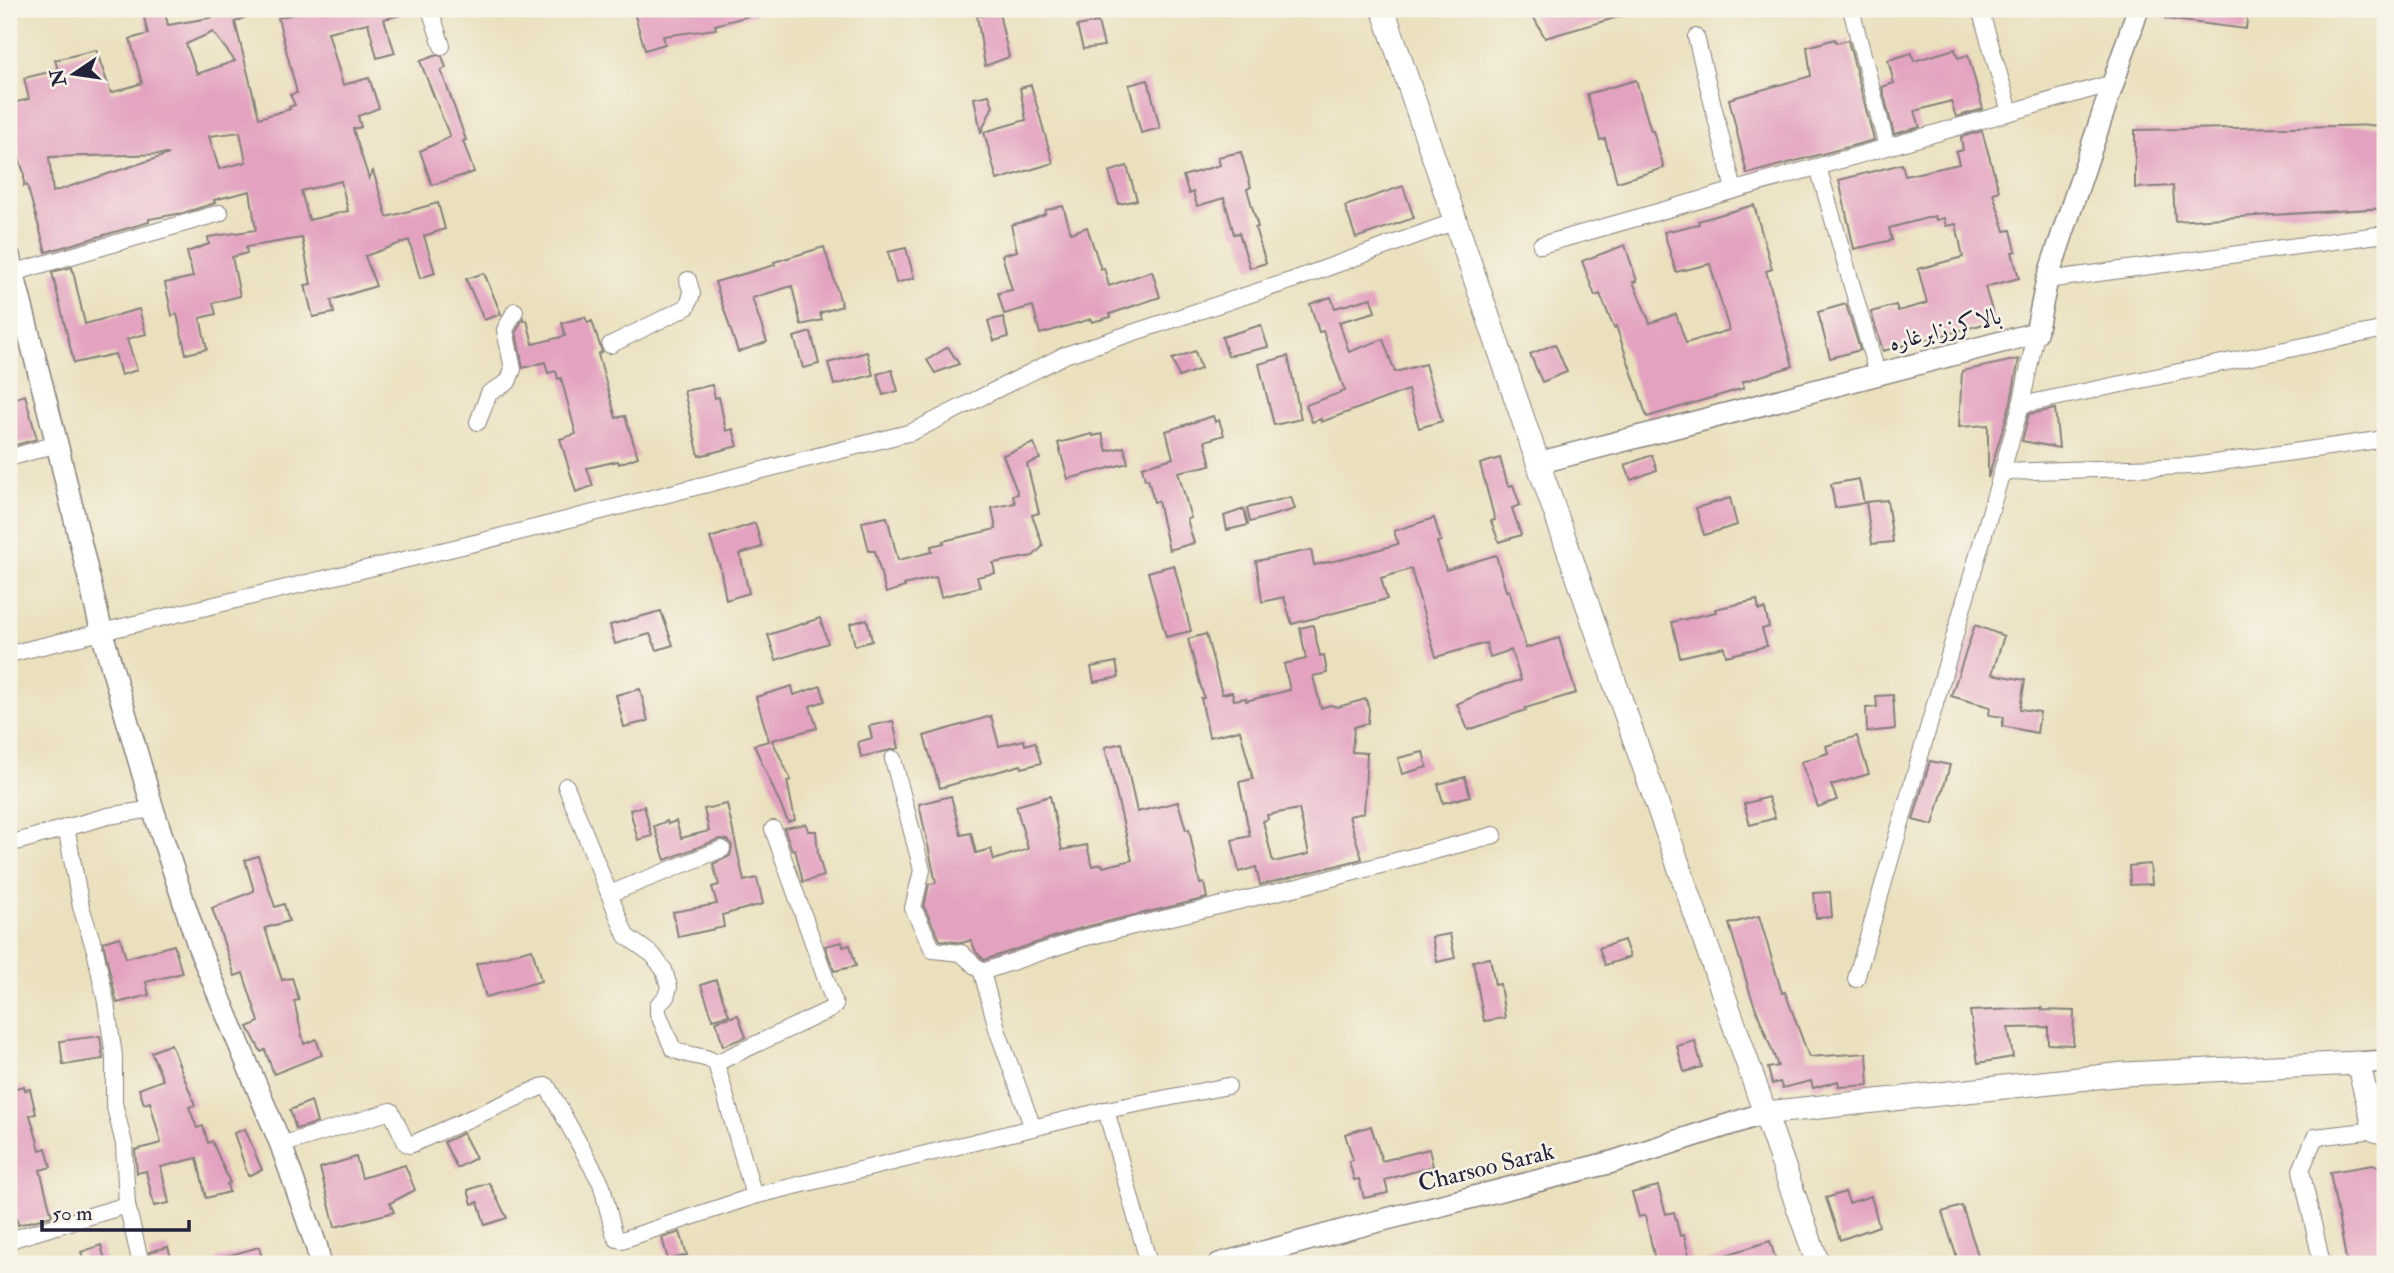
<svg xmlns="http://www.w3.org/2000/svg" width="2394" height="1273" font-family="'IM FELL Double Pica',Amiri,serif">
  <rect width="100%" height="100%" fill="#f7f3e8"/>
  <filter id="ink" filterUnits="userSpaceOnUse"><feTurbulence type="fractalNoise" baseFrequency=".0143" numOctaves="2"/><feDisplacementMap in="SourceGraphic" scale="14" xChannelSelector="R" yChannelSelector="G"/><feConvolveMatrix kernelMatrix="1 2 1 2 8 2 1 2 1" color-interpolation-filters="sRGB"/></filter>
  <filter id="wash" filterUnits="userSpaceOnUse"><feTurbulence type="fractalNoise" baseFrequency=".00686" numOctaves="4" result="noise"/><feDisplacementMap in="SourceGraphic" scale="28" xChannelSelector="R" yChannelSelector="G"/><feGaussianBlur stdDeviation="1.57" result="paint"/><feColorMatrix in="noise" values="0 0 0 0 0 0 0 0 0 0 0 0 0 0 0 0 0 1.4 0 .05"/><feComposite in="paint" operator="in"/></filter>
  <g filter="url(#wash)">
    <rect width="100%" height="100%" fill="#eae0bd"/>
    <g id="blocks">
      <!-- building -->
      <g fill="#e3a2c0" fill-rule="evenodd">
        <path d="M142,9H164L168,25L244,12L246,17L235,22L259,118L290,109L289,107L295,105L290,95L297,93L278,18L313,9H401V15L384,19L395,53L377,58L368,23L328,32L343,85L369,78L379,108L358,116L361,127L353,129L369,179L373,171L387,217L438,203L445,229L424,236L435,273L420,278L409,240L365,256L376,286L331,300L334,313L313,317L305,285L311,284L302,238L246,247L247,253L232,257L240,296L213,303L216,314L200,318L207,349L186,354L177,314L172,316L165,283L193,277L187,252L209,244L208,237L256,230L250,191L214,200L215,203L183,213L149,219V222L46,252L27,185L24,186V173L9,128V104L29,99L24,78L58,70L55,60L96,50L111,93L142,83L130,39L148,34ZM213,32L235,61L197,74L186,44ZM240,132L246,162L219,169L209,136ZM169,154L53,192L49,157ZM341,181L348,211L309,220L301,191Z"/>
        <path d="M633,9H755L756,14L715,25L716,29L663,36L665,44L645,50Z"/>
        <path d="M1529,9H1632V13L1545,38Z"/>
        <path d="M2166,9H2248L2246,29L2166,19Z"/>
        <path d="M999,13L1009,57L985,66L977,16Z"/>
        <path d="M1098,22L1104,46L1083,49L1077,26Z"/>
        <path d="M1835,39L1836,43L1848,40L1874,140L1747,174L1729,99L1811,76L1807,47Z"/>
        <path d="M1955,49L1958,58L1968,55L1983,109L1956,117L1951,101L1915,111L1920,127L1894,134L1882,87L1894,83L1888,60L1912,53L1914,61Z"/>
        <path d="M437,55L442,56L446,68L441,70L466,140L463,141L474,172L432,185L420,151L450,137L420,61Z"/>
        <path d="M1148,80L1160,128L1141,133L1129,85Z"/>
        <path d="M1636,80L1651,131H1653L1664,168L1617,182L1605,139L1600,140L1587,94Z"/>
        <path d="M1031,85L1053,163L997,180L984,132L1026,120L1020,88Z"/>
        <path d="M989,95L993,106L981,132L974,98Z"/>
        <path d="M2385,125V208L2175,221L2173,186L2135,188V130Z"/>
        <path d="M1982,131L1999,191L1993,193L2005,231L2011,230L2016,251L2012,252L2019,278L1985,287L1995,321L1883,351L1871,312L1896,305L1898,311L1927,303L1918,269L1963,257L1956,224L1946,226L1944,218L1936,220L1935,216L1889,228L1892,240L1854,249L1839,180L1902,164L1905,176L1959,164L1956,152L1963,150L1961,137Z"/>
        <path d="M1241,152L1251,187L1247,189L1258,227L1255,228L1266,263L1250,268L1239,233L1234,234L1224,198L1197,206L1193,192L1189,194L1183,176L1220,165L1218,157Z"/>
        <path d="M1127,166L1137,200L1119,204L1109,172Z"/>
        <path d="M1403,186L1414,218L1356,238L1345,206Z"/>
        <path d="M1754,205L1772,269L1766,271L1793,366L1742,382L1744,388L1647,417L1616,326L1614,328L1600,294L1595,296L1582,261L1625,245L1637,281L1633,282L1650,323L1676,314L1686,343L1729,330L1710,264L1676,272L1664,232L1699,224L1698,221Z"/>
        <path d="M1063,206L1071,233L1087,227L1101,269L1104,268L1109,286L1152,271L1160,297L1110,314L1111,317L1092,322L1091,319L1040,334L1033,306L1004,314L998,293L1012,290L1002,255L1017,251L1011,225L1030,220L1045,214L1046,210Z"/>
        <path d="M824,247L842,306L820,313L822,320L801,325L792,286L752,298L767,342L738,352L715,282L775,265L774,262Z"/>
        <path d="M906,248L914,278L896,283L888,252Z"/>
        <path d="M72,267L85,324L139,309L146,334L127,339L137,370L121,375L115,354L74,363L52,272Z"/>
        <path d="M484,273L501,314L484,320L466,279Z"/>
        <path d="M1331,297L1335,308L1371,298L1375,312L1339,322L1349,352L1383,339L1395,372L1425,364L1442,421L1419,428L1408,390L1321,422V419L1312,422L1306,405L1345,391L1323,331L1319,332L1310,304Z"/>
        <path d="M1846,304L1860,350L1830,358L1818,312Z"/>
        <path d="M585,317L588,323L592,321L602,352L598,354L616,418L625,416L638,457L619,464L618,461L587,468L593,486L576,492L560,439L576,434L561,378L558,379L556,371L548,373L545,362L523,368L516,332L523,318L524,321L527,320L533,344L565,336L562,323Z"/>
        <path d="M1003,317L1008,337L994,341L988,321Z"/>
        <path d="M1261,325L1268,347L1228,356L1222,337Z"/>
        <path d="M811,332L819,364L803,368L794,337Z"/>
        <path d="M1555,344L1567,372L1542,382L1530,354Z"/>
        <path d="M948,347L959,364L935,373L927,360Z"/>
        <path d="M1195,351L1201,369L1179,377L1172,359Z"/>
        <path d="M867,352L873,375L834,385L828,363Z"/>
        <path d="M1288,356L1301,419L1274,425L1259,364Z"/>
        <path d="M2019,359L2011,402L1988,478V425L1959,427L1962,371Z"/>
        <path d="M892,370L898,391L883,395L877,374Z"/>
        <path d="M712,385L715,398L719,397L726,431L733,429L738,446L699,456L684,391Z"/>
        <path d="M25,395L37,439L9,447V400Z"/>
        <path d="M2055,409L2059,448L2022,441L2029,414Z"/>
        <path d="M1213,416L1215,422L1219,420L1224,435L1205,441L1211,465L1178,472L1191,518L1187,519L1194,543L1169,550L1158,501L1154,502L1148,479L1145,480L1142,467L1173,458L1166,431Z"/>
        <path d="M1092,434L1093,436L1102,434L1107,451L1124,447L1128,463L1068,479L1058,443Z"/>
        <path d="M1034,443L1040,459L1027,464L1039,513L1032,515L1043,546L1033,556L993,563L995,573L977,577L980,587L941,597L936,577L904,585L905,587L886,593L875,551H869L862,522L887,517L898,560L932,552L931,546L944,543L943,541L996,529L992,508L1015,503L1013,495L1018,494L1003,455Z"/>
        <path d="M1652,455L1657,470L1631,480L1625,465Z"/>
        <path d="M1500,458L1508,486L1513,485L1520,505L1512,508L1521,535L1499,542L1491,521L1495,520L1480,464Z"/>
        <path d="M1859,479L1864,503L1835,508L1831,484Z"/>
        <path d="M1291,497L1295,509L1250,522L1247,508Z"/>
        <path d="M1730,498L1737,525L1704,535L1696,508Z"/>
        <path d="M1887,500L1893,542L1872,544L1866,502Z"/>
        <path d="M1244,509L1248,525L1227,530L1224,516Z"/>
        <path d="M1434,518L1441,541L1437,542L1446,570L1496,555L1506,591L1509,590L1526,648L1559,638L1576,693L1525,708L1526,710L1468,730L1457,704L1488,690L1521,680L1511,650L1490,657L1486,643L1436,657L1411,569L1381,578L1387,599L1292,624L1284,597L1262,602L1256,561L1311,550L1314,565L1348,558L1398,544L1394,531Z"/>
        <path d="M755,523L762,547L740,554L749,593L726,600L720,567L710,538Z"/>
        <path d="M1174,565L1191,631L1166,637L1148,572Z"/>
        <path d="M1757,600L1759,610L1765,609L1769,627L1762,629L1767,646L1726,656L1724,647L1680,657L1672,622L1716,612L1715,609Z"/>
        <path d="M661,611L673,645L657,650L650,634L615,644L610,625Z"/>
        <path d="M820,618L828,643L776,660L768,635Z"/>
        <path d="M867,619L872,641L855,646L850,624Z"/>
        <path d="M1313,625L1320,656L1324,655L1327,673L1313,676L1321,708L1330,705L1338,707L1366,699L1369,709L1368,723L1354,727L1352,752L1367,753L1364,813L1349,816L1362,859L1260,885L1256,867L1239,872L1232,840L1250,836L1239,782L1253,779L1240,730L1209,737L1201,698H1204L1188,639L1206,634L1222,694L1232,692L1234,700L1246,698V701L1290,690L1284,664L1306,659L1300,628ZM1299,809L1309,854L1273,862L1263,821L1268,819L1267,815Z"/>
        <path d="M1975,625L2004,636L1992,674L2025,680L2020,709L2040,712L2037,733L2002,726L2004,717L1989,715L1990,707L1951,696Z"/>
        <path d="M1116,662L1119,677L1094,682L1091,667Z"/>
        <path d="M792,686L794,695L821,686L825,701L810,706L817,728L772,740L791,780L787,781L795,820L788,822L754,745L769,741L756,697Z"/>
        <path d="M640,689L648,721L624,727L616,695Z"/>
        <path d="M1893,695L1895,729L1867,732L1866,708L1877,707L1876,696Z"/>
        <path d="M991,716L999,746L1024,740L1025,745L1035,742L1041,763L1022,768L1021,765L940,788L924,736Z"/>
        <path d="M893,721L899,748L861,757L858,742L872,738L869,726Z"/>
        <path d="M1857,736L1869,774L1831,785L1837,800L1818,807L1801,762L1828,753L1826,746Z"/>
        <path d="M1122,743L1137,812L1178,802L1186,830L1189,829L1200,884L1204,883L1207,898L1081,928L984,960L976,952L971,940L962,943L940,940L924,907L929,884L936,883L919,804L951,796L961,835L971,833L976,853L991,849L994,860L1028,849L1016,806L1050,796L1062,850L1087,845L1092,866L1102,864L1103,867L1132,860L1105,747Z"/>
        <path d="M1423,752L1427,767L1402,774L1398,758Z"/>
        <path d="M1930,761L1950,765L1933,825L1913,820Z"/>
        <path d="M1465,777L1470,796L1443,803L1438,784Z"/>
        <path d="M1768,797L1775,818L1750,825L1744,804Z"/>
        <path d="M727,804L744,881L757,878L763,904L722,915L724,927L678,937L673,912L717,904L712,887L719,885L713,864L730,856L732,846L728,840L719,839L665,860L654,826L667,821L668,824L676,821L681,838L709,831L704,809Z"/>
        <path d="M644,806L652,836L638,840L630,810Z"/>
        <path d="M806,824L808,831H816L818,854L824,876L803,882L795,849L792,850L784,828Z"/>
        <path d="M258,856L275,907L284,904L289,921L265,928L282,980L292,978L299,1000L294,1001L304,1044L316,1039L322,1055L274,1074L265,1050L261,1052L248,1027L259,1022L243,973L235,976L212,908L254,891L245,860Z"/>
        <path d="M2150,864L2152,884L2130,885L2129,866Z"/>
        <path d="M1830,892L1832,917L1816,918L1814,893Z"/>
        <path d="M1759,916L1782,993L1785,992L1809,1057L1867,1053L1869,1085L1839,1087L1838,1081L1813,1088L1811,1081L1782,1088L1780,1082L1772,1084L1768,1068L1778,1066L1751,996L1729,924Z"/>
        <path d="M1450,934L1455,958L1437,962L1432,937Z"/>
        <path d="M120,937L126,958L174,945L182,973L146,982L149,995L117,1003L103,942Z"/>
        <path d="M1624,940L1630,957L1605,965L1599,948Z"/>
        <path d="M842,942L843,947L850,945L856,966L834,971L825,946Z"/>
        <path d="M532,949L541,981L486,997L476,964Z"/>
        <path d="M1490,958L1495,985L1500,984L1505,1018L1484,1021L1473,961Z"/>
        <path d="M716,980L729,1015L713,1019L701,985Z"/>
        <path d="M2042,1008V1010L2074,1011L2073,1045L2048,1044V1027L2008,1028L2013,1057L1978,1063L1970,1011Z"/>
        <path d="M738,1015L746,1037L723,1046L716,1021Z"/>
        <path d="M100,1036L103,1059L63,1065L60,1041Z"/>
        <path d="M1695,1041L1702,1067L1684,1072L1677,1046Z"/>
        <path d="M171,1044L195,1105L189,1107L197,1128L203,1126L208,1143L212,1141L230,1183L227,1184L229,1192L206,1198L197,1158L161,1167L169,1203L154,1206L146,1171L137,1173L135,1150L161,1143L150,1102L144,1104L139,1089L163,1080L151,1052Z"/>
        <path d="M24,1086L25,1090L30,1089L36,1114L30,1115L40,1150L46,1148L51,1167L40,1170L52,1216L18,1225L9,1188V1090Z"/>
        <path d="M311,1101L317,1123L296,1129L290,1110Z"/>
        <path d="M1371,1126L1382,1161L1429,1149L1433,1166L1385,1180L1388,1193L1364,1198L1359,1179L1354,1180L1349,1161L1353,1160L1345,1134Z"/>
        <path d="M245,1129L262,1170L248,1176L234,1133Z"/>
        <path d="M463,1133L476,1158L457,1168L444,1142Z"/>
        <path d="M356,1157L362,1178L405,1165L415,1190L390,1203L394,1212L335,1227L320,1168Z"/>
        <path d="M2373,1165L2385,1169V1264H2347L2330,1172Z"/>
        <path d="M489,1183L507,1218L485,1225L478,1202L472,1204L468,1190Z"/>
        <path d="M1658,1186L1666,1214L1674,1212L1680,1236L1684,1235L1691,1264H1656L1645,1215L1639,1217L1632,1193Z"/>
        <path d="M1845,1192L1849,1203L1871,1196L1879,1226L1840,1240L1826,1198Z"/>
        <path d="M1962,1206L1981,1264H1959L1942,1212Z"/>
        <path d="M680,1232L687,1255L668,1260L662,1238Z"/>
        <path d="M1770,1241L1777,1264H1708L1707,1261Z"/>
        <path d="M101,1245L106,1264H86L81,1252Z"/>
        <path d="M168,1247L173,1264H151L149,1252Z"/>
        <path d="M259,1247L264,1264H217L216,1259Z"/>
      </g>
    </g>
  </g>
  <g filter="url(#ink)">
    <use href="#blocks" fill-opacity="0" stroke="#86817c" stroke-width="2"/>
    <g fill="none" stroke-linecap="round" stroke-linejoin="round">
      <defs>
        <g id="minor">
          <path d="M430,9L442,46"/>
          <path d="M1851,9L1887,147"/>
          <path d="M1980,9L2010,112"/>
          <path d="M1696,37L1734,190"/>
          <path d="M1818,167L1877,373"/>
          <path d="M1541,245L2113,83"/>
          <path d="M9,274L220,213"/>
          <path d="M2047,280L2385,234"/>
          <path d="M610,345L687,307L692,294L688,280"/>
          <path d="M2021,405L2385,329"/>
          <path d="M478,422L489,393L508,382L513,369L505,330L515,311"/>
          <path d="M9,458L57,444"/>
          <path d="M2002,472L2193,466L2385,439"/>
          <path d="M9,654L479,542L912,432L1065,355L1293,280L1456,221"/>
          <path d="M893,759L922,870L913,908L933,950L961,953L982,972L998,1032L1033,1128"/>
          <path d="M566,786L626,936L653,955L664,970L669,987L666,997L658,1005V1013L673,1049C688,1057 706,1055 716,1063L754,1196"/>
          <path d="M66,827L81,907L95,950L106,1002L114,1056V1103L124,1144L127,1205L141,1264"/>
          <path d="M9,844L108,816L153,809"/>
          <path d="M609,894L722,849"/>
          <path d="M982,972L1083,938L1298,887L1494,835"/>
          <path d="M1856,979L2021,405L2036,333"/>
          <path d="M716,1063L831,1009L835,1005L773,829"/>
          <path d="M1106,1110L1149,1264"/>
          <path d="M281,1145L391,1111L406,1143L410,1145L541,1087L547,1086L601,1183L614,1233L617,1239L622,1240L754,1196L1106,1110L1228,1086"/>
          <path d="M9,1242L16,1238L127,1205"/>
          <path d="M2322,1264L2301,1170L2315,1137L2375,1130"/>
        </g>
        <g id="tertiary">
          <path d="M9,256L57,444L102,633L153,809L199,948L281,1145L317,1248L320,1264"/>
          <path d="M1538,463L2036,333L2047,280L2138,9"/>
          <path d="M2358,1063L2385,1061"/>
          <path d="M1219,1264L1363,1225L1612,1162L1765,1113"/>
        </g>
        <g id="secondary">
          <path d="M1383,9L1538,463L1765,1113"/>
          <path d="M1818,1264L1765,1113L2124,1074L2358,1063L2375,1130L2385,1133"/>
        </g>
      </defs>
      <!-- minor casing -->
      <use href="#minor" stroke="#86817c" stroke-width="18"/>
      <!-- tertiary casing -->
      <use href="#tertiary" stroke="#86817c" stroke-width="24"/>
      <!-- secondary casing -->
      <use href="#secondary" stroke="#86817c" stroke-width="25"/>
      <!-- minor -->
      <use href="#minor" stroke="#fff" stroke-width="16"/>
      <!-- tertiary -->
      <use href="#tertiary" stroke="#fff" stroke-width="21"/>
      <!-- secondary -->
      <use href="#secondary" stroke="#fff" stroke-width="23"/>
    </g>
  </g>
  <g text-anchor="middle" stroke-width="5" stroke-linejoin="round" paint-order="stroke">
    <!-- street labels -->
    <g font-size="24" fill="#22223b" stroke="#f7f3e8">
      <text transform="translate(1945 329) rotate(-14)" y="8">بالاکرززابرغاره</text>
      <text transform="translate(1486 1167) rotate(-14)" y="8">Charsoo Sarak</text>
    </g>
  </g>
  <!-- margin -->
  <rect width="2394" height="1273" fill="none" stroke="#f7f3e8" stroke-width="35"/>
  <!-- north arrow -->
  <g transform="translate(74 74) rotate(257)" stroke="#f7f3e8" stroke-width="5" paint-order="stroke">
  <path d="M0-5L12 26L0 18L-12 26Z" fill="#22223b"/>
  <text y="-10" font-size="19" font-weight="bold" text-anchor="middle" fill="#22223b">N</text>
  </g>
  <!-- scale -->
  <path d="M42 1220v10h147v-10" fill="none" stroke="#22223b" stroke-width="3.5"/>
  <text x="52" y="1220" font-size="21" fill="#22223b" stroke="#f7f3e8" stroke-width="5" paint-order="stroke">50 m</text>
</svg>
